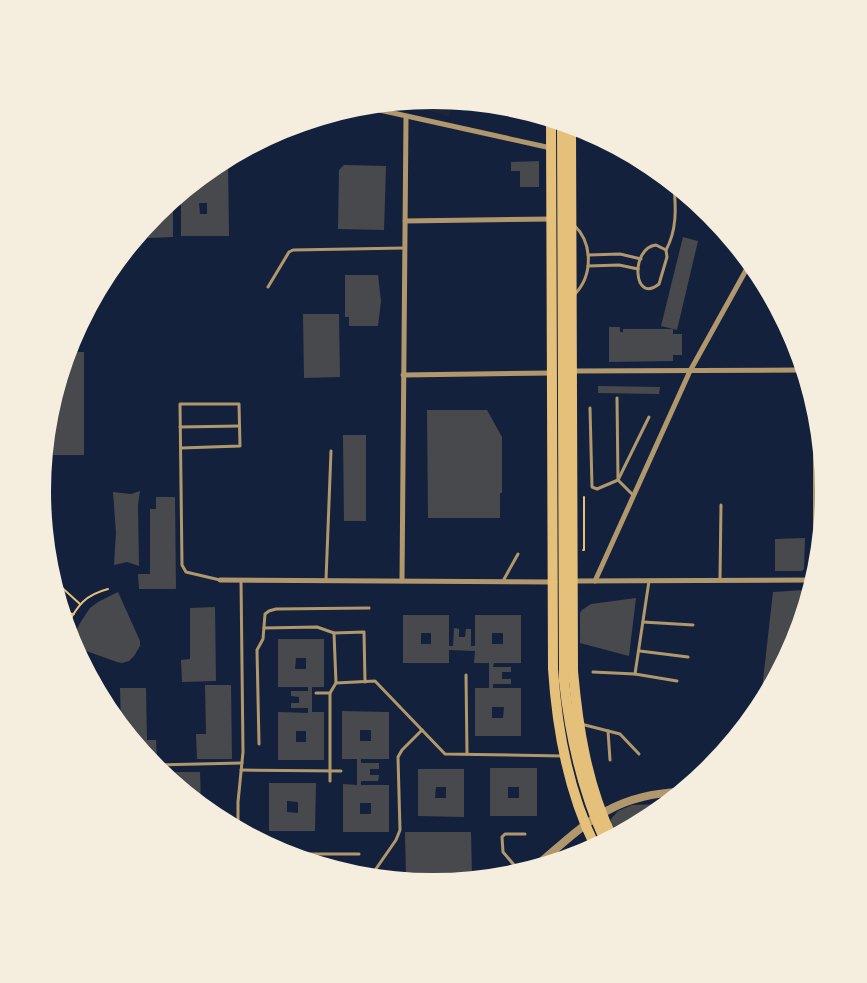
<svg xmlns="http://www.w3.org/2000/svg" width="867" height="983" font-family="'Fira Sans',sans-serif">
  <rect width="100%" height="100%" fill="#14213d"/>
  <!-- green -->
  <path fill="#1d2539" d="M434,101L453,102L449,117L407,103Z"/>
  <!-- building -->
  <g fill="#48494c" fill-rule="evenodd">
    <path d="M228,160L229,236H181V195L217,166ZM199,203H207V214H200Z"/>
    <path d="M539,161V187H520V171H511V162Z"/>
    <path d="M344,165L386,166L384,230L338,229L339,170Z"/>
    <path d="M173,202V237L148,238L147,227L157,215Z"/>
    <path d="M683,237L698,241L677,330L661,326Z"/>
    <path d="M345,275H378L381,301L378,326H349V317H345Z"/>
    <path d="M303,314H339L340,377L304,378Z"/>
    <path d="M609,327H620V332H623V329H673V334H682V355H673V361L609,362Z"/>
    <path d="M69,352H84V455H46L50,415Z"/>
    <path d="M598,386L660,387L659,394L598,393Z"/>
    <path d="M427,410H487L502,437V493H500V518H428Z"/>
    <path d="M343,435H366V521H344Z"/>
    <path d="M140,491L138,505L139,566L127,562L114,565L116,533L113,492L131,494Z"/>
    <path d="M156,497H175L176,589H139L138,574H150V509H156Z"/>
    <path d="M805,538L804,569L802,571H775V539Z"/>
    <path d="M804,590L807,592V601L795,641L764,698H761L773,592Z"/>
    <path d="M118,592L140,641V646L134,656L129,661L122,663L117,662L75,647L72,641L80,623L90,608L98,602Z"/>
    <path d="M636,598L629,656L580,643V613L582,610L591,604Z"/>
    <path d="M215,607L216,681L182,682L181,660L190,659V608Z"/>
    <path d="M403,615H449V646H453L454,628L459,629V637H465L466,629H471V646H475V615H521V663H494L493,667H511V672H502V679H511V684H493V688H521V736H475V688H489V663H474L475,651L449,650V663H403ZM421,633H431V644H421ZM492,633H503V644H492ZM492,707H504L503,718H492Z"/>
    <path d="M278,639H324V687H312V712H324V760H278V712L308,713V708H291V703H299V697L291,696V691H308V687H278ZM296,658H306V669H295ZM296,731H306V742H296Z"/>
    <path d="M205,685H231L232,759H197L196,734H206Z"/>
    <path d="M120,688H146L147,740H156L157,761H151L121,724Z"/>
    <path d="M342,711L389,712V759H361V763H379V769H370V775H379L378,781H361V785H389V832H343V784L357,785V759H342ZM360,730H371V741H360ZM360,803H371V814H360Z"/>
    <path d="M490,768H537V816H490ZM508,787H519V798H508Z"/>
    <path d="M418,769H464V817L418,816ZM436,787H446V798H435Z"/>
    <path d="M175,772H200L201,804L175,783Z"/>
    <path d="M269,783H316L315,831H269ZM287,801L298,802V813L287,812Z"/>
    <path d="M666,804L650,817L616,835L610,823L611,819L618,811L632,805Z"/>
    <path d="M405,832H471L472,875H406Z"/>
  </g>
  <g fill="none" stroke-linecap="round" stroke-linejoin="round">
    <!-- path -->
    <g stroke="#e5c07b" stroke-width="2">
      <path d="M583,550H584V497"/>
      <path d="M55,585H59L80,604"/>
      <path d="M64,613L74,614"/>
      <path d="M67,625C78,605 85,595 108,589"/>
    </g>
    <!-- service -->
    <g stroke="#b1986c" stroke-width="3">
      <path d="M574,225C593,243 593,275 575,294"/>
      <path d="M656,245L666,250L667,257L659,284C633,305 630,248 656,245Z"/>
      <path d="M666,250C677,230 676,208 674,186"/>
      <path d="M588,255L620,254L641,259"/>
      <path d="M588,266L619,265L638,269"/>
      <path d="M268,287L289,252L293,250L405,248"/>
      <path d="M617,398L618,480L633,495"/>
      <path d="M590,408L592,487L597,489L618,480L649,417"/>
      <path d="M180,427L239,426"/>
      <path d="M181,448L240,446L239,404H180L182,565L186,572L220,580"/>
      <path d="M326,580L331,451"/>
      <path d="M720,580L721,505"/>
      <path d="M503,581L518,554"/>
      <path d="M643,622L693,625"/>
      <path d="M264,628L317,627L334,633L364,632L365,682"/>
      <path d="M640,651L688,657"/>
      <path d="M593,672L635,674L649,581"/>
      <path d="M635,674L677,681"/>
      <path d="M466,675L467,754"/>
      <path d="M336,683L375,681L445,754L563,756"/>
      <path d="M316,693H330"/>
      <path d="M581,724L620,734L639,754"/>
      <path d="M608,731L610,760"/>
      <path d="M259,744L257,650L263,639L265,614L269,611L276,609L369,608"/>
      <path d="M154,765L242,763"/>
      <path d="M241,770L341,771"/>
      <path d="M330,781V693L336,683L334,633"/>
      <path d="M662,795L663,807"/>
      <path d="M238,828V802L243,752L241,580"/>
      <path d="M288,854H359"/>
      <path d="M520,872L503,852L502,837L505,834H525"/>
      <path d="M371,876L396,840L400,830L398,757L402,750L422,730"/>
    </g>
    <!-- minor -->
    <g stroke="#b1986c" stroke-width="5">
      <path d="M366,107L551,148"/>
      <path d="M405,221L552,219"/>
      <path d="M573,371L803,370"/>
      <path d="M403,375L552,373"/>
      <path d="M220,580L555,582"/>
      <path d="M402,581L406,117"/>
      <path d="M573,581L813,580"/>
      <path d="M595,581L690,371L750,263"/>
    </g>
    <!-- tertiary -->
    <g stroke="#b1986c" stroke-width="8">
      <path d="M817,566V420"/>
      <path d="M535,867C584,825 612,794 681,792"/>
    </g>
    <!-- primary -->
    <g stroke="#e5c07b" stroke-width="10">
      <path d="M551,121L553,669C557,730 568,791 595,846"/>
      <path d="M562,124L564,681C570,737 582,790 605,841"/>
      <path d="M571,127L573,671C578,728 587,785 612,837"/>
    </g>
  </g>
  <!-- crop -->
  <path d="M0 0H867V983H0ZM51 491a382 382 0 1 1 764 0a382 382 0 1 1-764 0Z" fill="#f5edde" fill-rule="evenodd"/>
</svg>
